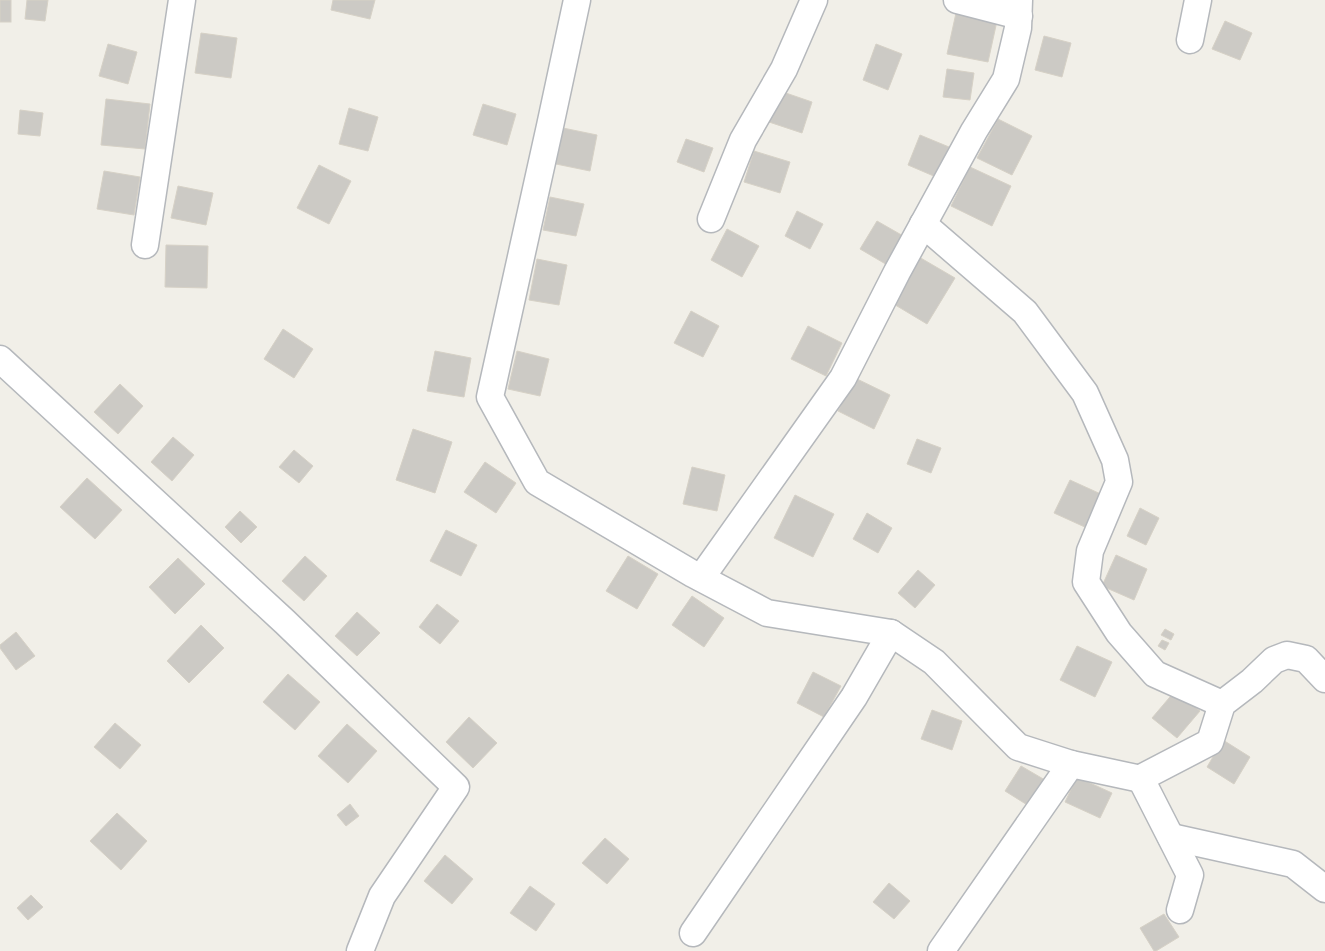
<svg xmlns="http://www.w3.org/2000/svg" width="1325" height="951" font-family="'Open Sans',sans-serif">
  <rect width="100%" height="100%" fill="#f1efe8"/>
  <!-- building -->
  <g fill="#cccac5" stroke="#d6d1c6">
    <rect x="0" y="0" width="11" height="22"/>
    <path d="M27,0H48L45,21L25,19Z"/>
    <path d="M333,0H375L370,19L331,10Z"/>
    <path d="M956,13L997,21L988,62L947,54Z"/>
    <path d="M1225,21L1252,33L1240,60L1212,49Z"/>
    <path d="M201,33L237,38L231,78L195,73Z"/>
    <path d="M1044,36L1071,43L1062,77L1035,70Z"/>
    <path d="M108,44L137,52L128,84L99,76Z"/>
    <path d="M876,44L902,54L888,90L863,80Z"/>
    <path d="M947,69L974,73L970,100L943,97Z"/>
    <path d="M780,91L812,102L802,133L769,122Z"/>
    <path d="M106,99L150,104L145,149L101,145Z"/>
    <path d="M483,104L516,114L507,145L473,135Z"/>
    <path d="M349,108L378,117L368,151L339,144Z"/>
    <path d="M20,110L43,113L40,136L18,134Z"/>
    <path d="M998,119L1032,136L1012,175L977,158Z"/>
    <path d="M563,128L597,135L590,171L556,164Z"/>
    <path d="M920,135L949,147L936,177L908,165Z"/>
    <path d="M686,139L713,148L704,172L677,162Z"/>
    <path d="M754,151L790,162L780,193L744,182Z"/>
    <path d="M319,165L351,181L329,224L297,208Z"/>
    <path d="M970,167L1011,186L992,226L951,206Z"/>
    <path d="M104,171L140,177L134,215L97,209Z"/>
    <path d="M178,186L213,193L206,225L171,218Z"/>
    <path d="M550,197L584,204L576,236L543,230Z"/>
    <path d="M797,211L823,224L810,249L785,236Z"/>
    <path d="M877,221L905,237L889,266L860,249Z"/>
    <path d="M727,229L759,246L742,277L711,260Z"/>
    <path d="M166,245L208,246L207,288L165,287Z"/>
    <path d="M919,257L955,278L927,324L892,303Z"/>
    <path d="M537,259L567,265L559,305L529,300Z"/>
    <path d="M691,311L719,326L703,357L674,343Z"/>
    <path d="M808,326L842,343L826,376L791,359Z"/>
    <path d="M283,329L313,349L294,378L264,359Z"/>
    <path d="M435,351L471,358L464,397L427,391Z"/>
    <path d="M517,351L549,359L540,396L508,389Z"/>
    <path d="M855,378L890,395L874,429L838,411Z"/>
    <path d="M120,384L143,406L118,434L94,412Z"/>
    <path d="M413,429L452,442L435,493L396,480Z"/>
    <path d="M173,437L194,455L172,481L151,462Z"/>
    <path d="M917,439L941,448L931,473L907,464Z"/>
    <path d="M294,450L313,466L299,483L279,467Z"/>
    <path d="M485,462L516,483L496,513L464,492Z"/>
    <path d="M692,467L725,475L717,511L683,504Z"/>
    <path d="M87,478L122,510L95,539L60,507Z"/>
    <path d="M1070,480L1103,495L1087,528L1054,513Z"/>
    <path d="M795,495L834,514L813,557L774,538Z"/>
    <path d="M1140,508L1159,518L1146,545L1127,536Z"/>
    <path d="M240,511L257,527L241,543L225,527Z"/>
    <path d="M867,513L892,528L878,553L853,539Z"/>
    <path d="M446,530L477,545L461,576L430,561Z"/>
    <path d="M1116,555L1147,569L1134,600L1102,586Z"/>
    <path d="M305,556L327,576L304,601L282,581Z"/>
    <path d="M628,556L658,574L637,609L606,591Z"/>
    <path d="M178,558L205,584L175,614L149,587Z"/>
    <path d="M918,570L935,585L915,608L898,593Z"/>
    <path d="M692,596L724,618L704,647L672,625Z"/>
    <path d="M437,604L459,621L440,644L419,627Z"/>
    <path d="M357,612L380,633L357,656L335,636Z"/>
    <path d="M201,625L224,648L189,683L167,661Z"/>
    <path d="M1165,629L1174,634L1171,640L1161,635Z"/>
    <path d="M16,632L35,656L16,670L0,648V645Z"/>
    <path d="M1162,640L1169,643L1165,650L1158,646Z"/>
    <path d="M1077,646L1112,662L1095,697L1060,680Z"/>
    <path d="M813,672L841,686L824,717L797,703Z"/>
    <path d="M288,674L320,702L295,730L263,702Z"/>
    <path d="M1175,691L1200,711L1177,738L1152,718Z"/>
    <path d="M932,710L962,721L952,750L921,739Z"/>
    <path d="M469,717L497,743L473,768L446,742Z"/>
    <path d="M115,723L141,745L120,769L94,747Z"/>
    <path d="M347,724L377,751L348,783L318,756Z"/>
    <path d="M1223,740L1250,757L1234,784L1207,767Z"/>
    <path d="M1021,766L1045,780L1029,806L1005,791Z"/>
    <path d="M1077,777L1112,793L1100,818L1065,802Z"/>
    <path d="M350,804L359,816L346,826L337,815Z"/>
    <path d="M117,813L147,841L121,870L90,841Z"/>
    <path d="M605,838L629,859L607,884L582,863Z"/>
    <path d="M445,855L473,879L452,904L424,881Z"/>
    <path d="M889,883L910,901L894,919L873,902Z"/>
    <path d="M530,886L555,904L536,931L510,913Z"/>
    <path d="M31,895L43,907L28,920L17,908Z"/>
    <path d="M1164,914L1179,937L1156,951H1154L1140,928Z"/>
  </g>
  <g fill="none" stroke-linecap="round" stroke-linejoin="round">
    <defs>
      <g id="street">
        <path d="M577,0L550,126L490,397L537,482L693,574L767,613L891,633L934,662L1018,747L1071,764"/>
        <path d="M957,0L1019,16"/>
        <path d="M1190,40L1198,0"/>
        <path d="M711,219L743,140L784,69L814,0"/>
        <path d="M923,224L1025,312L1085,393L1115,460L1119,482L1090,551L1086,582L1119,633L1155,674L1222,704"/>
        <path d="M145,245L182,0"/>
        <path d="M0,359L285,622L456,787L382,896L360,951"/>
        <path d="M701,578L843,378L897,272L974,131L1006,79L1018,28L1019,0"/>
        <path d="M1139,779L1210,742L1222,704L1252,681L1274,660L1287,655L1306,659L1325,679"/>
        <path d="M1171,837L1293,864L1325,889"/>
        <path d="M693,933L854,697L891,633"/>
        <path d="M941,951L1071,764L1141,779L1190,875L1180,910"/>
      </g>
    </defs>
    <!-- street casing -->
    <use href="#street" stroke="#b5b8bc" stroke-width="29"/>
    <!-- street -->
    <use href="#street" stroke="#fff" stroke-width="26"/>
  </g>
</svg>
